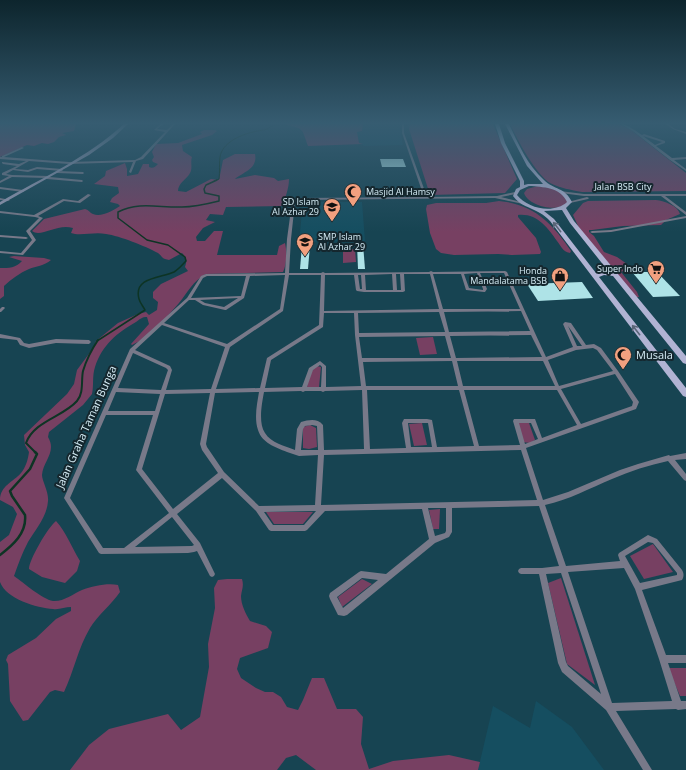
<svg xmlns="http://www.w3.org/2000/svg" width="686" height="770" font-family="'Open Sans',sans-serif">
  <rect width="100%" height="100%" fill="#174452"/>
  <!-- built -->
  <g fill="#154e60">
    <path d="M363,124H399L403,145L364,146L359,143L357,132L362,131Z"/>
    <path d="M303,202H362L365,241L299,242Z"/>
    <path d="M536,701L572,727L604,770H478L493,706L530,728Z"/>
  </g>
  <!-- green -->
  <g fill="#774062">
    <path d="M0,124H76L74,131L62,133L66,135L59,137L54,142L48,144L42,143L34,146L27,145L0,157Z"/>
    <path d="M285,124H363L362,131L357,132L359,143L363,144L308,146C301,127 305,130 285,124Z"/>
    <path d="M409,124H493L517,179L505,193L430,195L409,129L410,124Z"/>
    <path d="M510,124H619L631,130L686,173V191L582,192C571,190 560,188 550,183C536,175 517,139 510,124Z"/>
    <path d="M204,130H215L217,131L212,135L182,145L183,151L192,157C190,162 193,168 190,173C187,179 178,183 178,191L186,192L211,179L219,180L223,160L235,154H255C258,169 243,172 235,179L255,175L274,178L278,181L289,179C289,189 285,197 283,206L226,207L223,215L210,214L206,220L215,222L203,228L196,237L197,241H205L214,231H223L217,255H277L279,246L285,243C287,251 287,264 283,272L206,274C193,281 188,292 179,303C166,318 150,337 132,345L131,344L149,324L147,317C142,317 140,319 136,322C118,332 102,345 95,367C92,376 94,385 92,394L83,405L49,432L48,437C57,452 43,461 42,475C42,481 49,492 48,501C47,517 35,530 28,542C22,553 18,565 14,576C24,583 42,599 53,601C63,602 73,594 82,590C93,586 107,583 118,585L120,592C111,605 98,615 90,628C78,648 74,671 64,692L55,690L50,692L28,720L23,721L10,701L8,664L6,660L8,655L36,638L56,619L71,611V607C65,607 59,610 53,609C37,608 6,599 0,582C0,575 0,551 0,542L9,535L17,514L13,507L0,500C0,486 13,482 21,473C26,467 28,459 29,452L25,445L24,435L67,394L74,384L77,370L94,347L96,341L118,323L138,314L146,312L149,315L157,310L158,302L153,298V292L161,284L188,271L185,267C187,261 187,258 182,253L169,260L165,259C162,258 161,255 158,253C145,246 120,236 106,234C96,232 85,235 75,234L71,233L73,228C57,223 41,238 32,231L44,219L85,209C89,210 90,213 93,214C101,218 114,210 120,206L118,204L110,202L112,198L119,193L118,187L94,184L105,176L106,171L125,163L127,169V176L138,174L143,164H149V167C153,169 155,167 158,164L153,162L152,160L154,157L152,152L156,144L178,143L202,134L200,132Z"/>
    <path d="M538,186L556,189L570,200C568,202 565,205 562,206C552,211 528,205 524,193L527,189Z"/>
    <path d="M656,200C665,201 678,206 680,214L666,220L661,225L623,226L592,230H589V232L594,236L604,252L617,257L627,264L628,269L621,272L637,292L639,297H635L579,228L573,215L583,203L588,201Z"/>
    <path d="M499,201C534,204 553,224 571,251L570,253C562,251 562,247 557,241C548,228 537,213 518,215V217L536,238L541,252L540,254L512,255L498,254L454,255L441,253L436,249L430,233L426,209L427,205L436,203H486Z"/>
    <path d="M355,249L356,262L343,263V250Z"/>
    <path d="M14,256L44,258L51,260C44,266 36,266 29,269C20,273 11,279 4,286V296L0,299V268C9,268 16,268 22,261L9,257Z"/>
    <path d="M433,337L437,354L420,355L416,338Z"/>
    <path d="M317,366L321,367L319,387H307C309,378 309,371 317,366Z"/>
    <path d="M422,423L427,445L414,446L409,424Z"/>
    <path d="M516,423H529L535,440L530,443L522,442Z"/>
    <path d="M310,425L316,428L317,447L309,449L303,448V427Z"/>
    <path d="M440,509L439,529H433L429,510Z"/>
    <path d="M266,512H313L303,524H274Z"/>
    <path d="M56,521C66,532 72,548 80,561L77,571L65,583L42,577L29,569C29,560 48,527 56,521Z"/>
    <path d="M653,544L673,572L644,579L630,556Z"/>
    <path d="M561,578L595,685L567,664L548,583Z"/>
    <path d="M227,579H242C244,586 242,589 241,596C241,605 246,614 250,621L266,626L272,632L268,648L240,658L237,669L241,678L256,688L265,692H273L281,697L287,707L298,710L303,700L312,678H324L337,709H356L363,717L361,744L369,769L393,761L449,755L480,762L478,770H316L296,755L286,758L277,770H70L89,745L109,729L168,714L181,730L200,717L209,667L208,644L215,608L214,588L218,580Z"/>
    <path d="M362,579L372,584L342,607L338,597Z"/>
    <path d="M668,668H686V696H680Z"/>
  </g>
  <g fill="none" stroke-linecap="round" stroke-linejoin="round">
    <!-- stream-far3 -->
    <path stroke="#0d3424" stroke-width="1" d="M214,181L219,179C220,172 219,163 220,157C222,143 240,135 253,132C265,129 264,132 275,124"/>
    <!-- stream-far2 -->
    <path stroke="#0d3424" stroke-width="1.5" d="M97,341L145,310C143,306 140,303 139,299C133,277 161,278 174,272C179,269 182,265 186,261L185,257L168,245L147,240L118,218V212C139,201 160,208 182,207C195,207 207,204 219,201V196L205,193L204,189L206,185L217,180"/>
    <!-- stream-far1 -->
    <path stroke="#0d3424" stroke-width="2" d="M36,453L26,443C34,421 63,417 77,401C84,393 81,380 83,371C86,361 92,349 98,340"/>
    <!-- stream -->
    <path stroke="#0d3424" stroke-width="2.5" d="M0,555C13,545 27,533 25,515L12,496L10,491L30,469L37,454L35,452"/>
  </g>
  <!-- building -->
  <g fill="#aee3e7">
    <path d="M380,159H403L406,167H382Z"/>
    <path d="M357,244H363L365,269H358Z"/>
    <path d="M302,245H310L308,269H300Z"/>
    <path d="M632,272H657L680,296L653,297Z"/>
    <path d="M582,282L593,298L538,301L527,284Z"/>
  </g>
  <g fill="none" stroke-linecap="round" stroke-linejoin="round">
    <!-- street -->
    <g fill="#787989" fill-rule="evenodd">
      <path d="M161,124H163L157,129L167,130L173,124H175L143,159L136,161L131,173L129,172L133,162L69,164L29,161L15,169L28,170L37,167L62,169L63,170L62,171L37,169L28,172L13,170L6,174L12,175L49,176L50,177L82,180L83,181L82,182L47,179L46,178L12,177L0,183V181L9,176L2,175V173L17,166L3,164L2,163V162L19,164L26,161L0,159V157H2V156L22,147L24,148L4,157L69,162L135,160L141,157L165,132L154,130Z"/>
      <path d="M402,124H404V133L427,197L497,196L515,192L517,193L516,194L501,197L525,203L523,204L495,198L301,200L295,202L291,239L289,273H321L323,272L325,273L429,272L431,271L433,272L505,271L507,272L546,357L573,347L563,324L565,322L571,323L586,345L594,344L601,348L618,371L639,402L636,409L526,448L543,500L568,492L620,470L638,464L669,455L670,456L686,453V459L675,460L686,474V481L684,480L668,461C649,465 630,471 612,479C590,488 569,500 545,505L566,566L620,561L618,555L619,553L648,535L657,539L682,570C684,573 684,577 682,580L642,590L666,655H686V663H668L681,701H686V709L678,710L676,709L616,711L652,770H643L606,710L562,672L558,663L539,574H521L519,573L518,571L519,569L521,568H542L559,566L539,506L452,508V532L449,537L435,543L347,615L344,616L338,615L330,599L329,596L330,593L359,572L361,571L386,574L429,539L422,509L325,511L307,530L305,531H271L269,530L256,511L222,478L177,514L200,543L215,574L214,576L212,577L210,576L197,551L194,552L188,553L101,554L99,553L64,498L130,349L187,298L201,276L206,274L285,273L287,239L292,202L300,198L424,197L402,133ZM477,273L483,289V290L469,288L464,274ZM480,273H504L520,309H443L433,274H461L466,290L484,292H485L487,289ZM392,274L393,290H366L365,275ZM396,274H400L401,290H397ZM404,274H430L439,309L324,311L325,275H354L356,290L357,291L364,292H403L405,291ZM285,275L280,309L227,344L164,323L189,300H195L203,305L225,310H226L244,298L250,276ZM289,275H321L319,325L267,358L260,388L216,389L230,347L283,311ZM358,275H361L362,289H360ZM207,276H246L241,296L191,298L203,278ZM238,298L224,307L205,303L200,300ZM521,311L530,331L449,332L444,312ZM439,312L445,332L359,333L358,313ZM324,313H354L355,335L361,386L326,387V366L320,361L309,368L302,387L265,388L271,360L323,327ZM162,325L225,347L211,389L166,390L172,370L170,366L135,350ZM568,326L582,346H577ZM531,335L542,357L456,358L450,336ZM445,336L451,358H362L359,337ZM593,348L597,350L613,371L559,386L548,360L576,350ZM133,353L166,368L168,370L161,390L118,388ZM452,361L458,386H366L363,362ZM457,361H543L555,386H463ZM320,365L322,367L321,387H307L313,370ZM615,374L633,402L632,406L581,424L561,389ZM362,390L364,449L324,450L323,425C317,418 309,420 301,422L297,429L295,450C285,446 271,443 265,433C258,423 262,403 264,392L301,391L303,392L305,391H321L323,392L325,391ZM367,390H459L474,446L437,447L432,420L427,419H404L402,423L406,448L370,449ZM464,390H557L577,425L542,438L535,419H514L513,421L520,445L479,446ZM116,392L160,394L155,411H108ZM259,392C257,404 254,418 258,430C262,443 275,447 287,452C291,453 295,455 299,456C305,456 312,455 318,455L315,505L259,506L224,472L207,447L206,444L215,393ZM210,393L200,444L202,450L218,473L173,509L142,469L165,394ZM106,415H153L136,470L169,513L124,548H103L70,498ZM408,423H428L432,447H411ZM519,423H531L538,439L525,444ZM312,425L317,426L318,450H301L303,429L305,426ZM521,450L537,500L321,505L324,455ZM428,508H446V531L445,533L435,536ZM316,511L304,525H273L264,512ZM172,517L194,545L192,546L135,547ZM648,542L653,543L677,573V575L640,583L625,556ZM624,568L635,589L659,659L672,701L612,703L568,572ZM561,573L601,694L568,666L566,662L546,574ZM362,578L378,580L343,608L337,597Z"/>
      <path d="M621,124C628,125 636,131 642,135L644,134L665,141V143L656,146L672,158L686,157V159L674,160L686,169V171L670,160L634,132ZM643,136L662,142L655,145Z"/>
      <path d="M666,124H668L675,129L686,132V134L673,129Z"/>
      <path d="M58,171L83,172L84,173L83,174L57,173V171Z"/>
      <path d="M0,187L23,190L24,191L23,192L0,189Z"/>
      <path d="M560,191L584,194H686V196H665L686,212V215L661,196H584L561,193L559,192Z"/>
      <path d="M88,194L91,195L80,203L64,201L38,216L43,218L30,231L36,240L23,255L0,253V251L21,253L32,240L26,231L39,218L35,217L0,213V211L34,215L63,199L78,201Z"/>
      <path d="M587,197L589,198L588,199L570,203L568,202Z"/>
      <path d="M0,198L10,200L8,201L0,200Z"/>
      <path d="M686,216V218L611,232L592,233L590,232L592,231L611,230Z"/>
      <path d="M0,235L26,237L28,238L26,239L0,237Z"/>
      <path d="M2,307H4L5,308L1,312H0V309Z"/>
      <path d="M0,334L20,338L24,343L29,344L56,339L89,340L91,342L89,344L56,343L29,348L20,345L17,340L0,338Z"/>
    </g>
    <!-- secondary -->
    <path fill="#989ab3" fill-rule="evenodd" d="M124,124H128L113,138L89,155L0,205V202C42,178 88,157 124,124Z"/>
    <!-- primary -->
    <path fill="#b1b3d3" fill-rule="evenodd" d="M495,124H499L505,143L524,181V185L528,184H543L527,166L505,124H509C518,143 527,165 544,180C554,190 565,187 572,202L566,208L574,221L686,356V364L683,363L613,276L604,275L599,277L686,388V397L683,396L550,221C547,218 544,215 540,213C530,207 520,206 513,196L516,189L520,187V181L501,143ZM529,186C543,187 560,187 567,202C554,214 528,209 517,195L520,190ZM562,210L570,223L609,272L604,271L596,273L554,219L544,211Z"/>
  </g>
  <!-- one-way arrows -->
  <defs><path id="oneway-shaft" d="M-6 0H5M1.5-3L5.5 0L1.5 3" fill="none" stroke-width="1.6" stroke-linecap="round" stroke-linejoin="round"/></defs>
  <g stroke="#5b6678">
    <use href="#oneway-shaft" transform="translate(557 227) rotate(-128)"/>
    <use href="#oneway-shaft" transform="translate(636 330) rotate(-128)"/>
  </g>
  <!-- sky -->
  <linearGradient id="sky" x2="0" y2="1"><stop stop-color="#0d252d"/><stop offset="0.53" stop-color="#365c71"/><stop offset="1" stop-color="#365c71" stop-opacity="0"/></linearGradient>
  <rect width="686" height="232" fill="url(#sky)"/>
  <!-- icons -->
  <defs>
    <symbol id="mosque-pin" viewBox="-11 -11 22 30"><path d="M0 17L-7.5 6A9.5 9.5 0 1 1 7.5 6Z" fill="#f2a07f" stroke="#15272e"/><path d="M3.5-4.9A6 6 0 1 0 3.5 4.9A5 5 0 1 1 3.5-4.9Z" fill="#111"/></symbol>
    <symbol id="school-pin" viewBox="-11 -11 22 30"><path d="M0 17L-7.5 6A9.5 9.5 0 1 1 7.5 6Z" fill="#f2a07f" stroke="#15272e"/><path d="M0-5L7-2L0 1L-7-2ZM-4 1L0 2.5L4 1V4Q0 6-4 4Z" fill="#111"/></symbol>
    <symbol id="supermarket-pin" viewBox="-11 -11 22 30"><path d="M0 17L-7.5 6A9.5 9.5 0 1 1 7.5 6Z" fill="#f2a07f" stroke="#15272e"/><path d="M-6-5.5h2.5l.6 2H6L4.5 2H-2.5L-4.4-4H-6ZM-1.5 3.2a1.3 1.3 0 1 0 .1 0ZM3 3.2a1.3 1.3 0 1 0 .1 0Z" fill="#111"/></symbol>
    <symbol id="shop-pin" viewBox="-11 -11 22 30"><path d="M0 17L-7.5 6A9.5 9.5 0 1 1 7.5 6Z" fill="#f2a07f" stroke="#15272e"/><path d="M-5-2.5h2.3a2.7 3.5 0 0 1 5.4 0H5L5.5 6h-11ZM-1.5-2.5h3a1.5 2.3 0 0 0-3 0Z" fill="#111"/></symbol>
  </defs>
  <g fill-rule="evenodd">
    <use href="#mosque-pin" x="343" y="182" width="20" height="27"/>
    <use href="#school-pin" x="322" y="197" width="20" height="27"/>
    <use href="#school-pin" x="295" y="232" width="20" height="27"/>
    <use href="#supermarket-pin" x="646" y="259" width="20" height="27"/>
    <use href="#shop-pin" x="550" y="266" width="20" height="27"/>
    <use href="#mosque-pin" x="613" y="345" width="20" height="27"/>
  </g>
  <g text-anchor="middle" stroke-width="4" stroke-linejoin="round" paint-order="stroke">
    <!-- far-street labels -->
    <g font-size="9" fill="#d6edf6" stroke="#15272e">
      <text x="623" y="190">Jalan BSB City</text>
    </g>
    <!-- far-poi labels -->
    <g font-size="9" fill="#d6edf6" stroke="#15272e" text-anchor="end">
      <text x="366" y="195" text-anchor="start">Masjid Al Hamsy</text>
      <text x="319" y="205">SD Islam<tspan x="319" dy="10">Al Azhar 29</tspan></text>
      <text x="318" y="240" text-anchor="start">SMP Islam<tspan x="318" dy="10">Al Azhar 29</tspan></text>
      <text x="643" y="272">Super Indo</text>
      <text x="547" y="274">Honda<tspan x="547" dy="10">Mandalatama BSB</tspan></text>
    </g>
    <!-- poi labels -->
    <g font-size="11" fill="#d6edf6" stroke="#15272e" text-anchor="start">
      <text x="636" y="359">Musala</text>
    </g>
    <!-- street labels -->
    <g font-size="11" fill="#d6edf6" stroke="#15272e">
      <text transform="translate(86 427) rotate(-66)" y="4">Jalan Graha Taman Bunga</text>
    </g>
  </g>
</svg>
